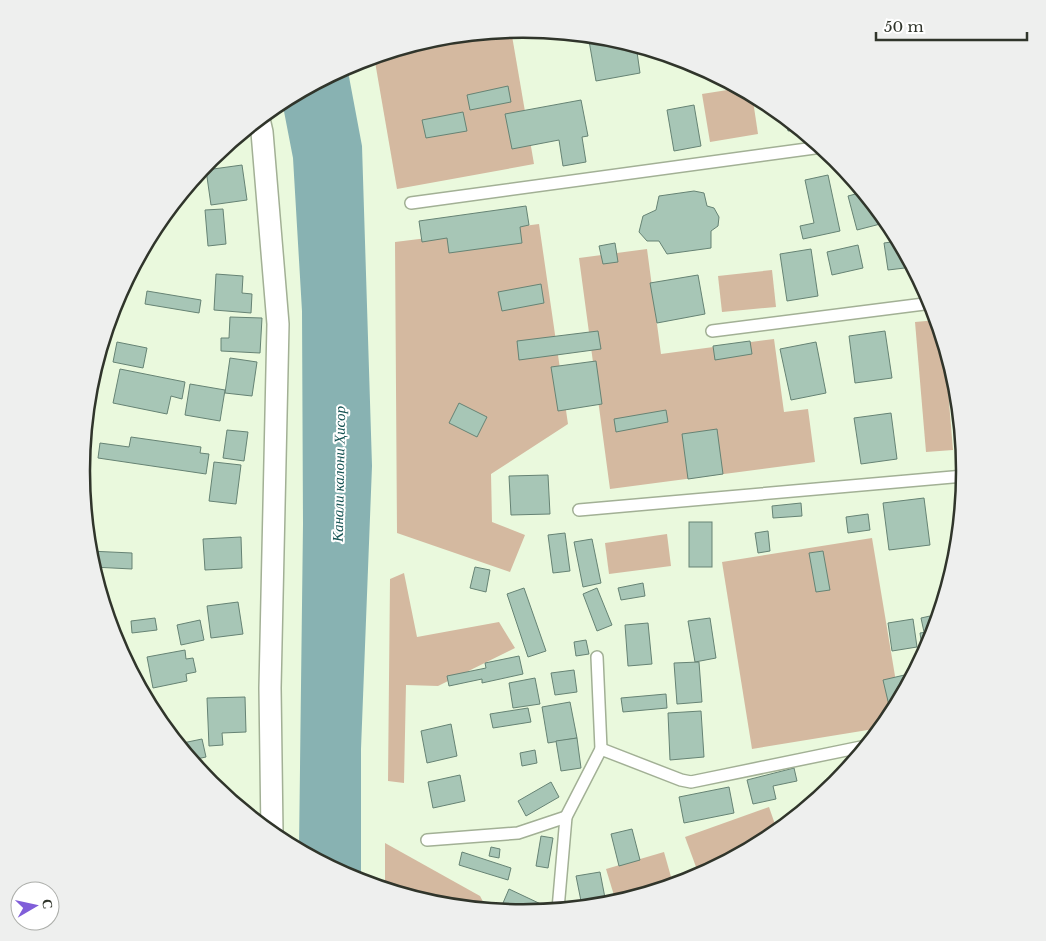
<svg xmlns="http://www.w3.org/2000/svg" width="1046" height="941" font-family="'Libre Baskerville',serif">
  <rect width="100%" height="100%" fill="#eaf9dd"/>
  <!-- forest -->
  <g fill="#d4b9a0">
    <path d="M511,30L534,164L397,189L374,56L437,37Z"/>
    <path d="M740,88L752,94L758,134L710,142L702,94Z"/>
    <path d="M539,224L568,424L491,474L492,522L525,535L510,572L397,533L395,242Z"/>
    <path d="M647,249L661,354L774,339L784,412L808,409L815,462L610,489L579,258Z"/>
    <path d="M772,270L776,307L722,312L718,276Z"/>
    <path d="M937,320L944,342L953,450L926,452L915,322Z"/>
    <path d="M667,534L671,566L609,574L605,543Z"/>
    <path d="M872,538L899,700L890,716L880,728L752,749L722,562Z"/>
    <path d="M404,573L417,637L499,622L515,648L438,686L406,685L404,783L388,781L390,579Z"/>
    <path d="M769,807L777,830L768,838L699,875L685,837Z"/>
    <path d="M385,843L480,896L487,909L437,904L385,888Z"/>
    <path d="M664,852L673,884L616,902L606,869Z"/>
  </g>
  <!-- water -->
  <path fill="#88b2b2" d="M347,66L362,146L372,466L361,749V881L354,879L299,849L303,524L302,311L293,158L282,101Z"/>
  <!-- building -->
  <g fill="#a7c6b6" stroke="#668374">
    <path d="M588,35L609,37L636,45L640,73L596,81Z"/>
    <path d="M508,86L511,102L470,110L467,95Z"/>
    <path d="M581,100L588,136L582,137L586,162L563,166L559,140L512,149L505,114Z"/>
    <path d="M694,105L701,146L674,151L667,110Z"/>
    <path d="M463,112L467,131L426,138L422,120Z"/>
    <path d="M786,118L800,129L788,131Z"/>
    <path d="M242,165L247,200L211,205L206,170Z"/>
    <path d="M828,175L840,231L803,239L800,226L814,223L805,180Z"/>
    <path d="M694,191L704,193L707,206L714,208L719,217L718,226L711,231V248L667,254L659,241H647L639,232L643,216L656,210L659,196Z"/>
    <path d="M863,192L888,222L857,230L848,196Z"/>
    <path d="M526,206L529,225L520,227L522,243L449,253L447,238L422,242L419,221Z"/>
    <path d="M223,209L226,244L208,246L205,210Z"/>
    <path d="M899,241L913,267L888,270L884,243Z"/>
    <path d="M615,243L618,262L603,264L599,246Z"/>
    <path d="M858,245L863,268L832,275L827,252Z"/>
    <path d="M811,249L818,296L787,301L780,254Z"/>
    <path d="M216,274L243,276L242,293L252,294L251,313L214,310Z"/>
    <path d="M698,275L705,314L657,323L650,283Z"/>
    <path d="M541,284L544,303L502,311L498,292Z"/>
    <path d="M147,291L201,300L199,313L145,304Z"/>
    <path d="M230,317L262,318L260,353L221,351V338H229Z"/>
    <path d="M598,331L601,349L519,360L517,341Z"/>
    <path d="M885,331L892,378L855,383L849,336Z"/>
    <path d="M750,341L752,354L715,360L713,346Z"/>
    <path d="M117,342L147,348L143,368L113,362Z"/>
    <path d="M816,342L826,393L791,400L780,349Z"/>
    <path d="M230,358L257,362L252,396L225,393Z"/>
    <path d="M596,361L602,404L558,411L551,367Z"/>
    <path d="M120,369L185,382L182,399L171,396L167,414L113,403Z"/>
    <path d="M190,384L225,390L220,421L185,415Z"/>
    <path d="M459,403L487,417L477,437L449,423Z"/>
    <path d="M666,410L668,422L616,432L614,419Z"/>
    <path d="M891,413L897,459L861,464L854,418Z"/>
    <path d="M960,422L963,455H960L958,423Z"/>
    <path d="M717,429L723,474L688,479L682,434Z"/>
    <path d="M227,430L248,432L244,461L223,458Z"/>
    <path d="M131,437L201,447L200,453L209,454L206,474L98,458L100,443L129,447Z"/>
    <path d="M214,462L241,465L236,504L209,501Z"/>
    <path d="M548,475L550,514L511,515L509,476Z"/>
    <path d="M924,498L930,545L889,550L883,503Z"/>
    <path d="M801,503L802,516L773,518L772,506Z"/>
    <path d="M868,514L870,530L848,533L846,517Z"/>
    <rect x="689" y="522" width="23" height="45"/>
    <path d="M768,531L770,551L758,553L755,533Z"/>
    <path d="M565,533L570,571L553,573L548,535Z"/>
    <path d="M241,537L242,568L205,570L203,539Z"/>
    <path d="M592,539L601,583L583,587L574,542Z"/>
    <path d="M89,551L132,553V569L93,567Z"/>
    <path d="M823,551L830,590L816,592L809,553Z"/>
    <path d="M475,567L490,570L486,592L470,588Z"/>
    <path d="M100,573L104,603L95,574Z"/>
    <path d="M643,583L645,596L621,600L618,588Z"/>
    <path d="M524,588L546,651L528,657L507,594Z"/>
    <path d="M597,588L612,625L597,631L583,594Z"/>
    <path d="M238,602L243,634L211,638L207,606Z"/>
    <path d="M939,614L934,630L924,632L921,618Z"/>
    <path d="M155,618L157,630L132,633L131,621Z"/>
    <path d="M710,618L716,658L695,662L688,621Z"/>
    <path d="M913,619L917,647L892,651L888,623Z"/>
    <path d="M200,620L204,640L181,645L177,625Z"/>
    <path d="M648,623L652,664L628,666L625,625Z"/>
    <path d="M934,631L931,640L923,654L920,633Z"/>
    <path d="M586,640L589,654L576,656L574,642Z"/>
    <path d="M185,650L186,659L193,658L196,672L186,674L187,681L153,688L147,657Z"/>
    <path d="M519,656L523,674L482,683V679L449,686L447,676L486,668L485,663Z"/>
    <path d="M699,662L702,702L677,704L674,663Z"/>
    <path d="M574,670L577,692L555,695L551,673Z"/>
    <path d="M913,673L891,714L883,680Z"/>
    <path d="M535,678L540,704L513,708L509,683Z"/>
    <path d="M666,694L667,708L623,712L621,698Z"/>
    <path d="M245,697L246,732L222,733L223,745L209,746L207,698Z"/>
    <path d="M570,702L577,738L548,743L542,707Z"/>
    <path d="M528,708L531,722L493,728L490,714Z"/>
    <path d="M701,711L704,757L670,760L668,713Z"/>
    <path d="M451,724L457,756L427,763L421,731Z"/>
    <path d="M577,738L581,768L561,771L556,741Z"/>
    <path d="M202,739L206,757L192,760L178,744Z"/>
    <path d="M535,750L537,763L522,766L520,753Z"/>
    <path d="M794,768L797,781L773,786L776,799L753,804L747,780Z"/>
    <path d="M460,775L465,801L433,808L428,782Z"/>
    <path d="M551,782L559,797L526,816L518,801Z"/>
    <path d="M729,787L734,813L684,823L679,797Z"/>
    <path d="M632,829L640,860L619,866L611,834Z"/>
    <path d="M541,836L553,838L548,868L536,866Z"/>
    <path d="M491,847L500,849L499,858L489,856Z"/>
    <path d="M462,852L511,868L508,880L459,865Z"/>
    <path d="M600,872L606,903L582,906L576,876Z"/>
    <path d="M509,889L545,906L544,910L523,912L500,910Z"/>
  </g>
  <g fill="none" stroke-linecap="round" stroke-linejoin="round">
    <defs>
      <g id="service">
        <path d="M411,203L822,147"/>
        <path d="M712,331L932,303"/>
        <path d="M579,510L964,476"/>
        <path d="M597,657L601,749"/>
        <path d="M427,840L518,833L566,817"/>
        <path d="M558,909L566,817L601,749L681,780L691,782L866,746"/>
      </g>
      <path id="minor" d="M259,119L262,132L278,324L270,688L272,833"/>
    </defs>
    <!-- service casing -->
    <use href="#service" stroke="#a2b095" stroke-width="14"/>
    <!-- minor casing -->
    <use href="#minor" stroke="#a2b095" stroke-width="24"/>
    <!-- service -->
    <use href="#service" stroke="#fff" stroke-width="11"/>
    <!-- minor -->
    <use href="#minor" stroke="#fff" stroke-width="21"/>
  </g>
  <g text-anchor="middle" stroke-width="4" stroke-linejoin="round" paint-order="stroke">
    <!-- water labels -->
    <g font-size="15" font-style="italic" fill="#165353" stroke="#fff">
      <text transform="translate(339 474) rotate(-89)" y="5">Канали калони Ҳисор</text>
    </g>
  </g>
  <!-- crop -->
  <path d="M0 0H1046V941H0ZM90 471a433 433 0 1 1 866 0a433 433 0 1 1-866 0Z" fill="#eeefee" fill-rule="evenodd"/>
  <path fill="none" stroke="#30352b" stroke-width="2.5" d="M90 471a433 433 0 1 1 866 0a433 433 0 1 1-866 0Z"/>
  <!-- north arrow -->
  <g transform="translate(35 906) rotate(81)"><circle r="24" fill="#ffffff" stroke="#acaeaa"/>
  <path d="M0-4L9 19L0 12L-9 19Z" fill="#805ed9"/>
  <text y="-8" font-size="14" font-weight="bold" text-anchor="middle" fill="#30352b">С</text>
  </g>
  <!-- scale -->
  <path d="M876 32v8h151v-8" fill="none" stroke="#30352b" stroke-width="2.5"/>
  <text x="884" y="32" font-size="15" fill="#30352b" stroke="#ffffff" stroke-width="4" paint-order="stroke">50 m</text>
</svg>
